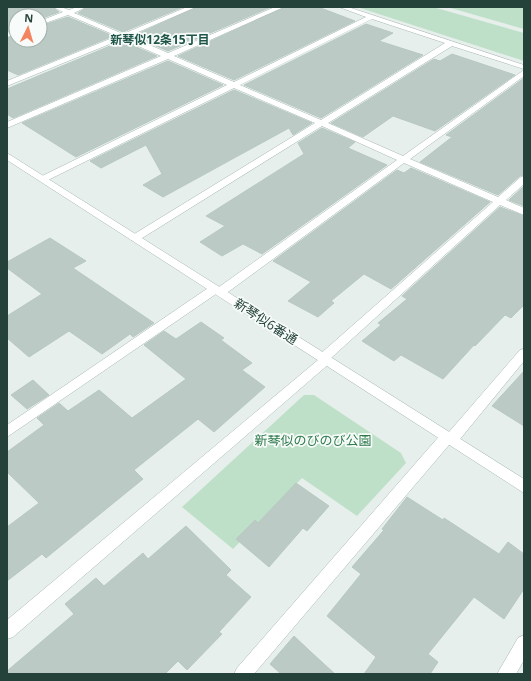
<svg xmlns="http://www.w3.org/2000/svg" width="531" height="681" font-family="'Open Sans','Noto Sans JP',sans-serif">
  <rect width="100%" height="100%" fill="#e6efeb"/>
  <!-- green -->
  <g fill="#bfe0c8">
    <path d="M357,7H433L524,33V61Z"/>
    <path d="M447,7H524V29Z"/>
    <path d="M304,395H314L401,453L406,463L357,516L302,478L233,549L182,507Z"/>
  </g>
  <!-- building -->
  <g fill="#bbcac4" stroke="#b8c9c2">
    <path d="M7,7H52L59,12L40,19V16H16V29L7,31Z"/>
    <path d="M87,7H183L123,32L78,13Z"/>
    <path d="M197,7H271L168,51L133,36Z"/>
    <path d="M285,7H318L355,21L234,80L178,56Z"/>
    <path d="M68,17L113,36L18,75L7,70V38L16,36V40H40V26Z"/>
    <path d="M366,24L393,33L379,41L423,55L321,118L244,85Z"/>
    <path d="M122,41L157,56L13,118L7,114V89Z"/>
    <path d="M452,54L515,75L435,131L393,116L363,137L331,123L434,59L440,61Z"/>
    <path d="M168,61L223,85L76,157L22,123Z"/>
    <path d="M524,78V175L520,176L498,195L420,162L452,137L446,135Z"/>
    <path d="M234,90L312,123L293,135L289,128L163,197L143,185L162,174L146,145L101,168L90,161Z"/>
    <path d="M322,128L355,142L348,148L387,165L262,254L243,244L222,256L200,242L225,226L206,216L304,154L298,143Z"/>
    <path d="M411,168L490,202L391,289L364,274L331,301L334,303L318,317L288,301L311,282L273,261L397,170L404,173Z"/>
    <path d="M524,186V206L509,200Z"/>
    <path d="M500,207L524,216V305L511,318L505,315L475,346L474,345L443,379L401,355L394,361L362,341L381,325L378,323L407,299L402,296Z"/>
    <path d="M50,238L86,261L73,268L154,323L133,337L130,334L102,354L69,331L29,357L7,338V316L42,294L7,268V262Z"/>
    <path d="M201,322L224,338L221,340L252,363L242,370L265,387L214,432L198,419L134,470L143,479L46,558L42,554L7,581V527L39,503L7,472V452L44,425L37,418L59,403L68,411L99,390L132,418L186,379L144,345L164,331L176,339Z"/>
    <path d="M524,371V426L492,406Z"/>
    <path d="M33,380L49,395L27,409L11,395Z"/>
    <path d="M296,483L329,506L307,531L303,528L269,567L236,539L255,520L258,523Z"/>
    <path d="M407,497L443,520L444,518L499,554L508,542L524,554V589L504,619L474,597L428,654L438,662L430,674H364L376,657L327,616L361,574L352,567L384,530L382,529Z"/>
    <path d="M186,526L231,570L226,575L251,597L219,632L222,634L187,670L178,661L165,674H7V671L74,614L65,604L96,578L104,586L143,553L148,559Z"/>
    <path d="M294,636L311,652L335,674H281L270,664Z"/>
  </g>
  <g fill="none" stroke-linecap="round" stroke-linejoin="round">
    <defs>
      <g id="minor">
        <path d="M53,7H61L69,10L77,7H86L74,13L123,34L187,7H196L129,36L168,53L275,7H284L174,56L234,82L366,17L339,7H348L524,65V69L452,46L328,123L403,156L524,70V76L410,159L498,197L521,177L524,176V184L506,200L524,208V215L500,205L331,358L332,360L330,363L13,637L7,639V620L318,360L319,355L493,202L404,163L224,295L220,296L216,294L7,437V425L211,286L219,287L397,160L322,126L139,240H131L130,238L131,236L315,123L234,88L46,181H40V177L227,85L168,59L7,128V122L161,56L122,39L7,86V81L117,36L68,15L40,25V21L63,12ZM372,19L445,43L321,120L240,85Z"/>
        <path d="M16,30V34L7,37V33Z"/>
        <path d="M524,349V361L456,444L449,445L254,674H234L237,668L442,433L449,432L520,350Z"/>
        <path d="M524,635V660L516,674H497L518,638Z"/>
      </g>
      <path id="tertiary" d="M7,153L524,479V493L7,160Z"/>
    </defs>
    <!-- minor casing -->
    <use href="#minor" stroke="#a8b8b2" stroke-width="1"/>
    <!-- tertiary casing -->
    <use href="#tertiary" stroke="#a8b8b2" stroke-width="1"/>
    <!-- minor -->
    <use href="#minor" fill="#fff" fill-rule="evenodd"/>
    <!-- tertiary -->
    <use href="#tertiary" fill="#fff" fill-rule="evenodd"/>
  </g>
  <g text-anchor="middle" stroke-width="3.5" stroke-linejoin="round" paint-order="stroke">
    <!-- far-neighbourhood labels -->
    <g font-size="12" font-weight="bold" fill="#1f5548" stroke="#f7fbf9">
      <text x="160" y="44">新琴似12条15丁目</text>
    </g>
    <!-- street labels -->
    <g font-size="13" fill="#24423a" stroke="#f7fbf9">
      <text transform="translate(266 321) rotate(33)" y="5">新琴似6番通</text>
    </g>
    <!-- park labels -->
    <g font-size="13" fill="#2d7a4b" stroke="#f7fbf9">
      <text x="313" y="445">新琴似のびのび公園</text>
    </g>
  </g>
  <!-- border -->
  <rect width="531" height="681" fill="none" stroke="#24423a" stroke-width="16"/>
  <!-- north arrow -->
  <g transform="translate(28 28) rotate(5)"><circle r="19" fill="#f7fbf9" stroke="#a3b1ad"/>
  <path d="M0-3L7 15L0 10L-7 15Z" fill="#f4845f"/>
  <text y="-6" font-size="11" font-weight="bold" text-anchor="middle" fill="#24423a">N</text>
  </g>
</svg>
